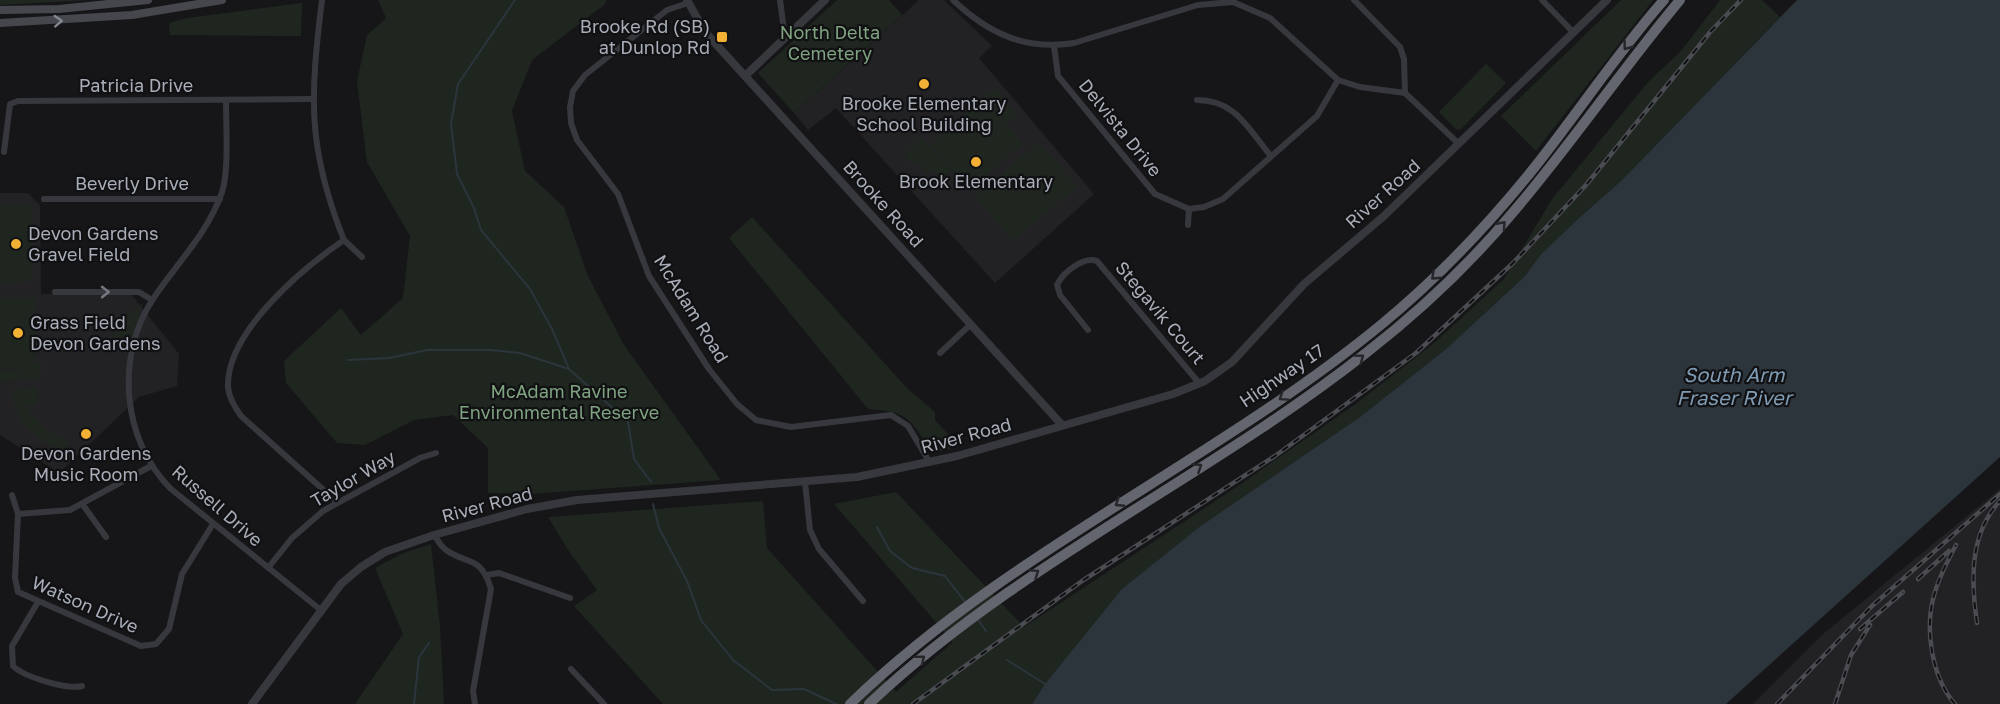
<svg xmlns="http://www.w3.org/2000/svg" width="2000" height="704" font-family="'Golos Text',sans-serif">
  <rect width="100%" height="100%" fill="#161618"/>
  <!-- built -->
  <g fill="#222225">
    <path d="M919,0H944L992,46L979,58L1094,194L995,283L836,108L808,130L794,113Z"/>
    <path d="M0,193H28L40,205L41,294H131L179,354L177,386L139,397L59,473L0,435Z"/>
    <path d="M2000,489V704H1753L1823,634Z"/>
  </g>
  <!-- green -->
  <g fill="#1e261f">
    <path d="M0,0H90L0,5Z"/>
    <path d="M378,0H607L604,5L532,60L512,111L525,171L564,207L588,276L624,345L721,480L530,494L488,493V448L453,415L414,420L365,445L337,443L286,383L284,361L341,308L361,335L403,298L410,236L367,162L357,81L367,35L386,18Z"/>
    <path d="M837,0H889L902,15L794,113L758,73Z"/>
    <path d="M1621,0H1653L1536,151L1501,116Z"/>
    <path d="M1720,0H1762L1780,17L1622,180L1579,218L1541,254L1525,276L1446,349L1360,417L1202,525L1045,684L1032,704H663L574,606L597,590L568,550L548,517L763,501L767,548L896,692L953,642L834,504L896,492L1024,627L1241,484L1357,403L1433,344L1504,279L1552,199L1649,81L1681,51Z"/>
    <path d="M302,3L301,36L170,35L169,23L187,18Z"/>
    <path d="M1486,64L1506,83L1461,129L1457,130L1439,112Z"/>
    <path d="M996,88L1017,115L1008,122L986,96Z"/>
    <path d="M984,98L1023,143L970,190L952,170L942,180L933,170L928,173L918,163H911L904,155L921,138L951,170L930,145Z"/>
    <path d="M1039,142L1077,186L1013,241L975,197Z"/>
    <path d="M0,206H33V281L0,282Z"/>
    <path d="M752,217L907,388L935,412V420L959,446L934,453C909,421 913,412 868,409L729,238Z"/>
    <path d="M0,299H35V363H41V377L0,382V371L26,369L0,368Z"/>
    <path d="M143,303L131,347L111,343L116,323Z"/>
    <path d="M37,387L38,405L26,406L43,427L70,443L65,453C35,437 14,426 13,389Z"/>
    <path d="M431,544L440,626L444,704H355L403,634L375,568L401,554Z"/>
  </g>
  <!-- water -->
  <path fill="#2c353c" d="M1797,0H2000V457L1726,704H1032L1045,684L1122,589L1202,525L1360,417L1446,349L1525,276L1541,254L1579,218L1622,180Z"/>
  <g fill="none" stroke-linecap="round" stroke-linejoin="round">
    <!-- stream -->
    <g stroke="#2c353c" stroke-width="2">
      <path d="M515,0L458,84L451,124L457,174L474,208L481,230L530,289L552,329L569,369L628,422L634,459L651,482"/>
      <path d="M348,360L389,358L427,350H491L520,353L569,369"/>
      <path d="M653,504L659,528L687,581L701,620L733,660L772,690L804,689L836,704"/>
      <path d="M877,527L890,551L912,568L945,576L966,603"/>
      <path d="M978,620L986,631"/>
      <path d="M1007,660L1045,684"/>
      <path d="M414,704L419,657L429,643"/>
    </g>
    <!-- minor -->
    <g stroke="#37383d" stroke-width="6">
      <path d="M322,0C310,97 307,148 344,240C303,268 226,332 228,387C229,398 235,407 241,416L337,502"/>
      <path d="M780,0L785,38"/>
      <path d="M953,0C988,33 1025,51 1074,43L1198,5L1233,2L1270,18L1338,80L1360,87L1405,93L1459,144"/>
      <path d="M1354,0L1400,47L1404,59L1405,93"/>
      <path d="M1542,0L1574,33"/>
      <path d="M688,3L667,10L585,75L573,91L570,107L571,123L577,140L618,194L649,276L709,369L737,404L756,420L791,427L891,415L908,426L930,463"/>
      <path d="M1054,46L1058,76L1155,194L1189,209L1204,207L1223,199L1317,116L1338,80"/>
      <path d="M1197,100C1236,100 1248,129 1271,156"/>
      <path d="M226,101C226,124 229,173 222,192C208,233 177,263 153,299C115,356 122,441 171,489L322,611"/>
      <path d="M4,152L10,104L18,101L312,99"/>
      <path d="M44,199H220"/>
      <path d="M1188,225L1189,209"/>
      <path d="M344,240L362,257"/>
      <path d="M55,292H139L152,300"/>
      <path d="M1088,330L1060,295L1057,285C1063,272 1084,256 1097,261L1199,383"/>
      <path d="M940,353L971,324"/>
      <path d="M151,466L70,510L18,514L15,578L18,592L141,646L156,644L169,629L182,574L213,524"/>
      <path d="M805,482L810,530L819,549L863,601"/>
      <path d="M12,495L18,514"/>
      <path d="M83,505L106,537"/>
      <path d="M434,535C437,539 441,547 446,550C467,565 481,555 491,589L473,691L475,704"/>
      <path d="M268,568L292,538L323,511L420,458L436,453"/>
      <path d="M487,575L499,573L570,598"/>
      <path d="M38,602L12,646L13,666C24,677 67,690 82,686"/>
      <path d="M571,669L604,704"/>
    </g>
    <!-- tertiary -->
    <g stroke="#37383d" stroke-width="8">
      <path d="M687,0L705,32L1062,425"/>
      <path d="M745,76L825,0"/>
      <path d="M252,704L341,584L361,567L385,552L434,535L527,509L577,500L857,477L957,456L1173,394L1205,381L1232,362L1304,284L1384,216L1607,0"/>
    </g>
    <!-- secondary -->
    <g stroke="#45474d" stroke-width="8">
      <path d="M0,10L59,9L148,0"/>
      <path d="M0,23L132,15L222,0"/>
    </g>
    <!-- motorway -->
    <g stroke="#63666e" stroke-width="10">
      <path d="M850,704C1008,551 1213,463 1382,324C1438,278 1488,225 1534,168C1578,113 1617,53 1664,0"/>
      <path d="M869,704C1018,563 1206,479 1366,353C1420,311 1471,263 1515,210C1573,142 1623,68 1680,0"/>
    </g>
    <defs>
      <g id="rail">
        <path d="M1918,579L1949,551"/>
        <path d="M1977,623C1971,581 1969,534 2000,501"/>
        <path d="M1860,629L1903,592"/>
        <path d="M913,704L1082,581L1275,456L1416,353L1513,263L1586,185L1711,31L1741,0"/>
        <path d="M1777,704L1872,606L2000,494"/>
        <path d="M1835,704L1851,655L1870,625"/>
        <path d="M1955,704C1931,677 1924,626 1935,592C1940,575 1948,560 1956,545"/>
      </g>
    </defs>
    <!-- rail casing -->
    <use href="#rail" stroke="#4a4c52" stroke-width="4.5"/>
    <!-- rail -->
    <use href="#rail" stroke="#111113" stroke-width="2" stroke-dasharray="7" stroke-linecap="butt"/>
  </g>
  <!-- one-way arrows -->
  <defs><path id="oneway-chevron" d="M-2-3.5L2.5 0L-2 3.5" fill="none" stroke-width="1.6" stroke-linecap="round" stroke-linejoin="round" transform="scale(1.5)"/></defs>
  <use stroke="#858993" href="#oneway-chevron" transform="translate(58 21) rotate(-3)"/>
  <g stroke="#26262a">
    <use href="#oneway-chevron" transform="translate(1627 46) rotate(127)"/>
    <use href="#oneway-chevron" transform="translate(1502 225) rotate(-48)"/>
    <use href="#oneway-chevron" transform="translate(1435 276) rotate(137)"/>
    <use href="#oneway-chevron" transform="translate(1360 358) rotate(-37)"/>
    <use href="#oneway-chevron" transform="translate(1283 397) rotate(146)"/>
    <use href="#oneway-chevron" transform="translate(1198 467) rotate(-33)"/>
    <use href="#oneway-chevron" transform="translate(1119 503) rotate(147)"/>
    <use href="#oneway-chevron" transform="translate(1035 573) rotate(-34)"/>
    <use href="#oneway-chevron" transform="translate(921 659) rotate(-40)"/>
  </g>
  <use stroke="#757881" href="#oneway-chevron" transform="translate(105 292)"/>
  <!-- markers -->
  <g fill="#f2b134" stroke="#111113" stroke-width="2">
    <rect x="716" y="31" width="12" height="12" rx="3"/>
    <circle cx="924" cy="84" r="6"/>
    <circle cx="976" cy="162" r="6"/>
    <circle cx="16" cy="244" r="6"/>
    <circle cx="18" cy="333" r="6"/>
    <circle cx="86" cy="434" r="6"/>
  </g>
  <g text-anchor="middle" stroke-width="4.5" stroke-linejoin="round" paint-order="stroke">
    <!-- poi labels -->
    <g font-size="18" fill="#a8adb8" stroke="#111113">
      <text x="710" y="33" text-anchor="end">Brooke Rd (SB)<tspan x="710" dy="21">at Dunlop Rd</tspan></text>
      <text x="924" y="110">Brooke Elementary<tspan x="924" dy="21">School Building</tspan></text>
      <text x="976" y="188">Brook Elementary</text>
      <text x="28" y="240" text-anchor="start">Devon Gardens<tspan x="28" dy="21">Gravel Field</tspan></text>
      <text x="30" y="329" text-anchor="start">Grass Field<tspan x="30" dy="21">Devon Gardens</tspan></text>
      <text x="86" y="460">Devon Gardens<tspan x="86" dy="21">Music Room</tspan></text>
    </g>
    <!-- park labels -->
    <g font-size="18" fill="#7fa381" stroke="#111113">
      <text x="830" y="39">North Delta<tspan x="830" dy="21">Cemetery</tspan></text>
      <text x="559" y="398">McAdam Ravine<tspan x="559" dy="21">Environmental Reserve</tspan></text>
    </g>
    <!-- street labels -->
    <g font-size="18" fill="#a8adb8" stroke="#111113">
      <text x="136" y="92">Patricia Drive</text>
      <text transform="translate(1120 128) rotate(51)" y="6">Delvista Drive</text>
      <text x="132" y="190">Beverly Drive</text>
      <text transform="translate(1383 194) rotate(-42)" y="6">River Road</text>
      <text transform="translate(883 204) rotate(48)" y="6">Brooke Road</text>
      <text transform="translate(691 309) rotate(58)" y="6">McAdam Road</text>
      <text transform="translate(1160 313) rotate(50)" y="6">Stegavik Court</text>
      <text transform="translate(1282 376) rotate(-34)" y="6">Highway 17</text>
      <text transform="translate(966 436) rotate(-15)" y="6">River Road</text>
      <text transform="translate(353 479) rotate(-30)" y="6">Taylor Way</text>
      <text transform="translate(487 505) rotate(-15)" y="6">River Road</text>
      <text transform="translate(217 506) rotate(41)" y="6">Russell Drive</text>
      <text transform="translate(85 605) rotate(24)" y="6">Watson Drive</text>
    </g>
    <!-- water labels -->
    <g font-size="20" font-style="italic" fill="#7f9bb3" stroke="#111113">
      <text x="1734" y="382">South Arm<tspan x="1734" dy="23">Fraser River</tspan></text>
    </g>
  </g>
</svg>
